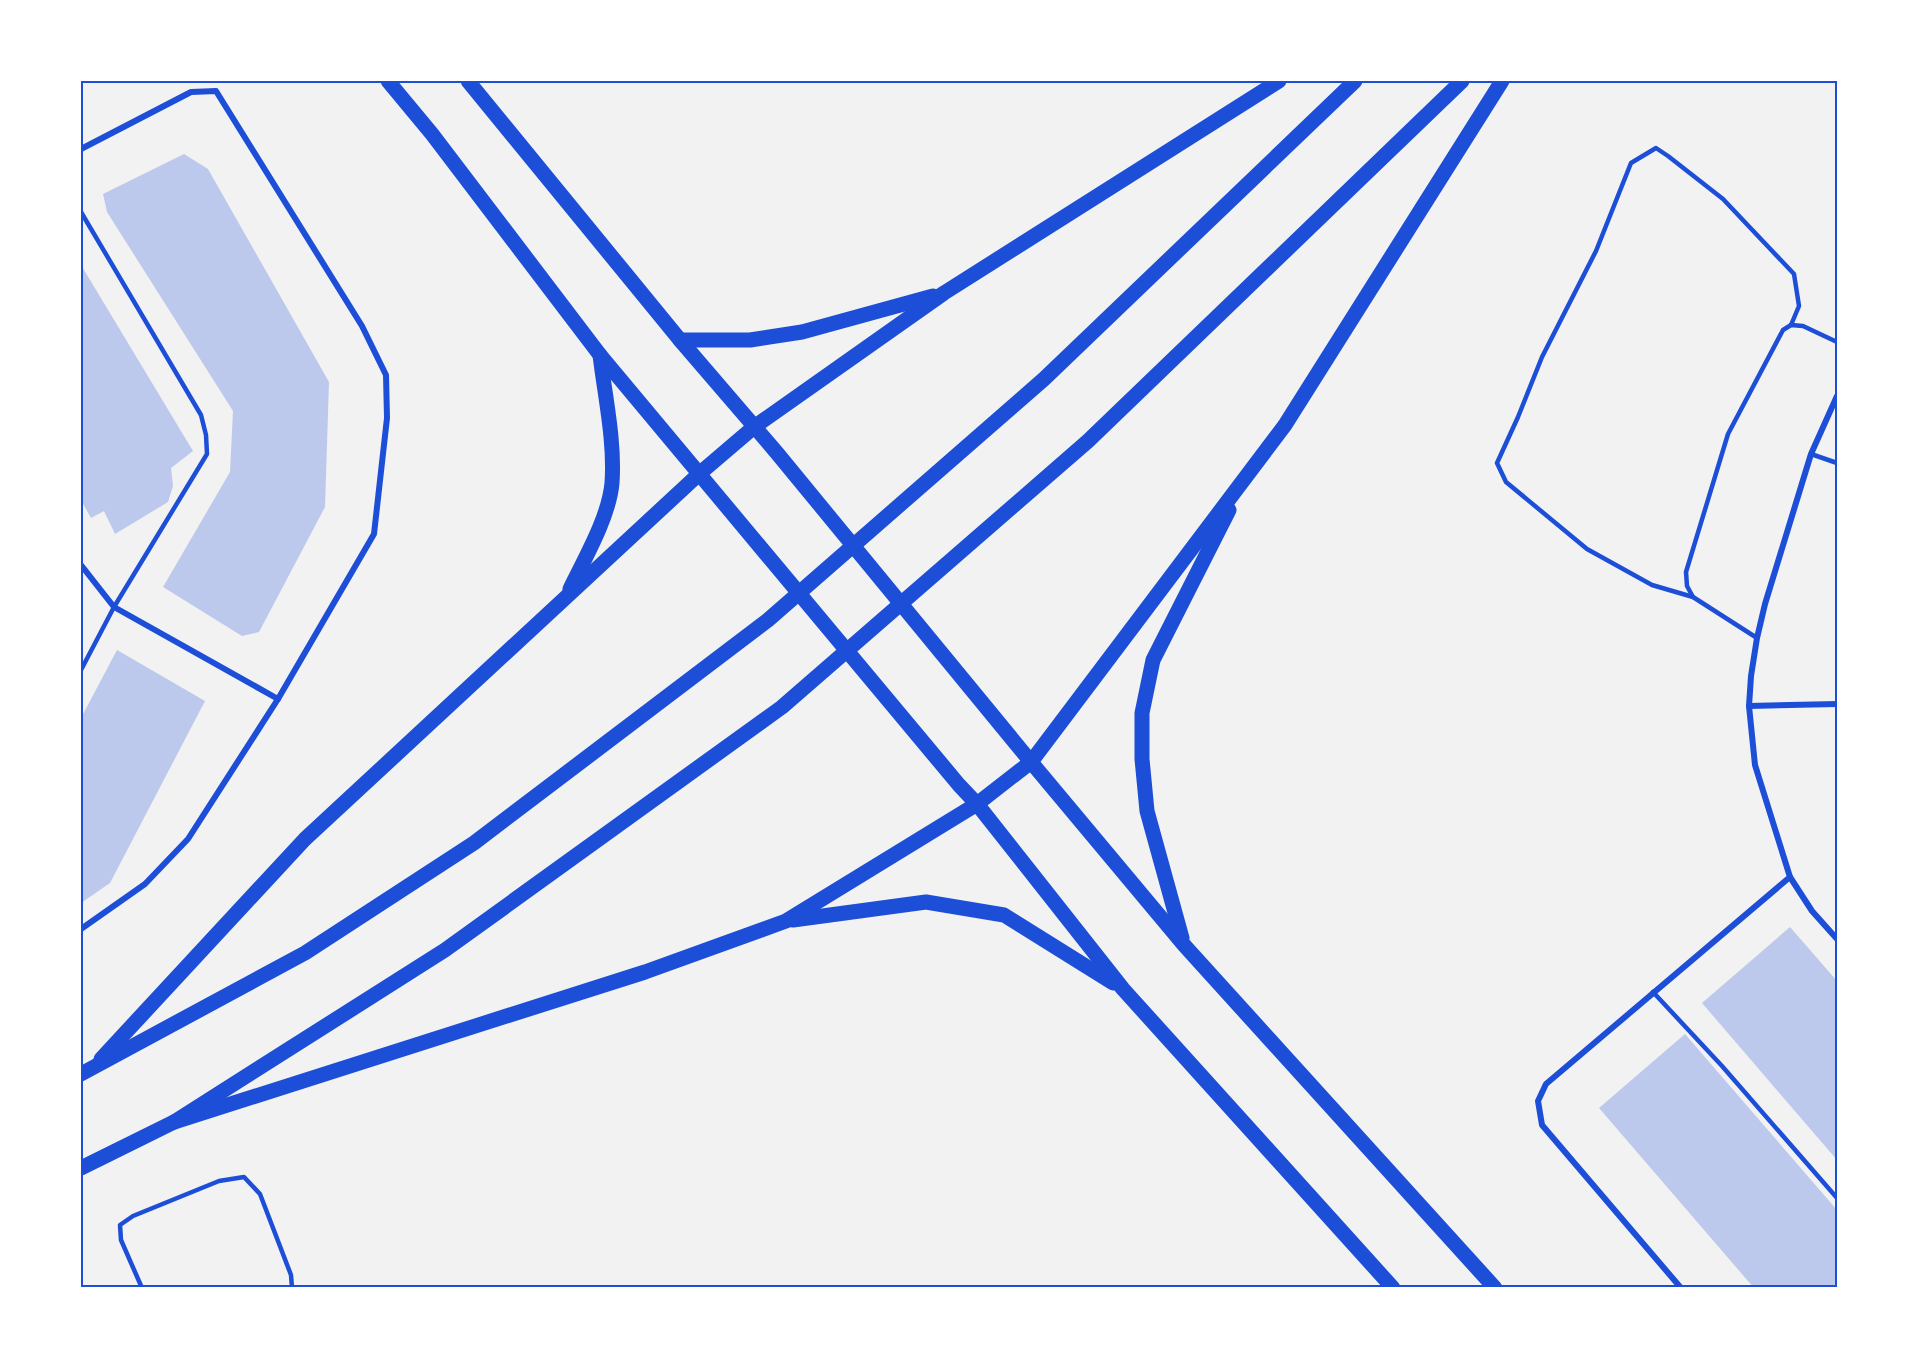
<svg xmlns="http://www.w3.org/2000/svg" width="1918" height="1369" font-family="'Titillium Web',sans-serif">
  <rect width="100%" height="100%" fill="#f2f2f2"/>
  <!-- building -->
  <g fill="#bdc9ec">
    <path d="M184,154L208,169L329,382L325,507L259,632L242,636L163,587L230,472L233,411L107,212L103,194Z"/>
    <path d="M81,265L193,451L171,468L173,486L168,502L115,534L104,511L91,518L81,500Z"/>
    <path d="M117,650L205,701L110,883L81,903V718Z"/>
    <path d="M1790,927L1837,981V1160L1702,1003Z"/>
    <path d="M1685,1034L1837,1210V1288H1754L1599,1108Z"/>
  </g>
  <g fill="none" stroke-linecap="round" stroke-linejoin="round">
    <!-- service -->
    <g stroke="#1d4ed8" stroke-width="4.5">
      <path d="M81,212L201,415L206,435L207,454L114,607L81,670"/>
      <path d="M1811,454L1837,463"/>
      <path d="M1693,597L1652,585L1587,549L1506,482L1497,463L1518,417L1542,357L1596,251L1631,163L1656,148L1668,156L1723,199L1794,274L1799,306L1791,325"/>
      <path d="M1757,638L1693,597L1687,586L1686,572L1728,434L1783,330L1791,325L1803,326L1837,342"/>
      <path d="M1653,992L1722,1066L1837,1198"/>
      <path d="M142,1288L121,1240L120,1225L133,1216L219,1181L244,1177L260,1194L291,1275L292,1288"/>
    </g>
    <!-- minor -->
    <g stroke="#1d4ed8" stroke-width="6">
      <path d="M81,149L191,92L216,91L362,326L386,375L387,418L374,534L278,699L188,839L145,884L81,929"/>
      <path d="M81,565L114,607L278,699"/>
      <path d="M1749,706L1837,704"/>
      <path d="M1790,877L1812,911L1837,939"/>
      <path d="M1681,1288L1542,1125L1538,1101L1546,1084L1790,877L1755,765L1749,706L1751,676L1757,638L1765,604L1811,454L1837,396"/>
    </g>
    <!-- primary -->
    <g stroke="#1d4ed8" stroke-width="15">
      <path d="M388,81L432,134L600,355L959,785L977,804L1123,989L1393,1288"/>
      <path d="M468,81L680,340L777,453L1031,762L1184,945L1495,1288"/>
      <path d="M680,340H750L802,332L933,296"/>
      <path d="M570,589C585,558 609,517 612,483C615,441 605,397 600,355"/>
      <path d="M793,920L926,902L1004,915L1113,983"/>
      <path d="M1182,938L1147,811L1142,759V713L1153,660L1229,510"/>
      <path d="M101,1059L305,839L699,474L754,427L944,293L1279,81"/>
      <path d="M81,1074L305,953L474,843L768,620L1044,379L1355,81"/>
      <path d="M174,1122L645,972L786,921L977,804L1031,762L1285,425L1502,81"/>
      <path d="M81,1168L174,1122L445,950L782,707L1088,441L1462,81"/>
    </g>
  </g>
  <!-- border -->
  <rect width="1918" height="1369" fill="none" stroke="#ffffff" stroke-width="165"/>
  <rect x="82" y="82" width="1754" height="1204" fill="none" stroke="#1d4ed8" stroke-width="2"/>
</svg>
